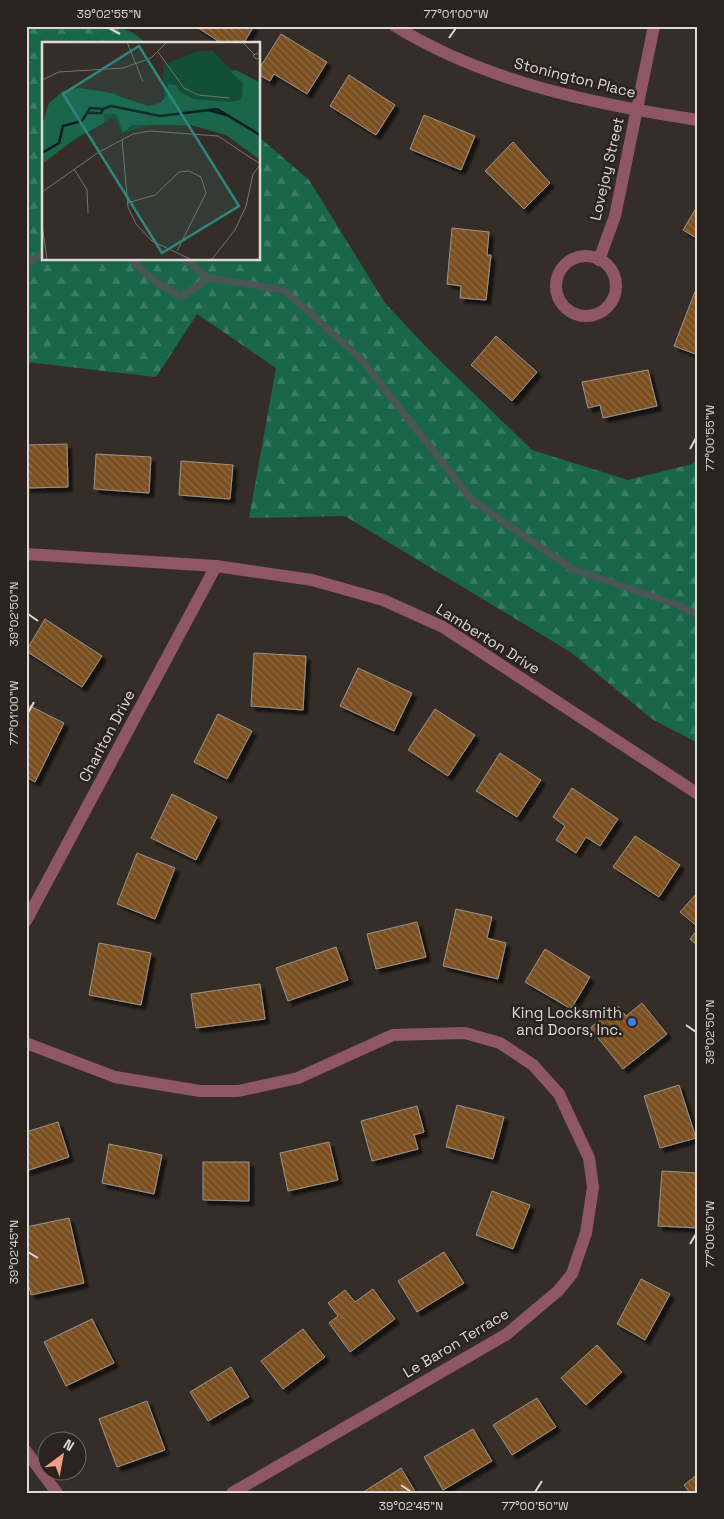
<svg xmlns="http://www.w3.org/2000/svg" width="724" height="1519" font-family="'Space Grotesk',sans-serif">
  <defs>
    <pattern id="forest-firs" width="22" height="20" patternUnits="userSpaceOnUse" patternTransform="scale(1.25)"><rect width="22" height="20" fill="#1a664b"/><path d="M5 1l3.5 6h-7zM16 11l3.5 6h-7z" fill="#3b7b64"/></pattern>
    <pattern id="building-back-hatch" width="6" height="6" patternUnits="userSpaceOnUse" patternTransform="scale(1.25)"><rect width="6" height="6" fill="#7c5020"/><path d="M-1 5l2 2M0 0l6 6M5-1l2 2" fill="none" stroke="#8e6940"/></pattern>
    <filter id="shadow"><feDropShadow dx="4.5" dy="4.5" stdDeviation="1" flood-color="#0009"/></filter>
  </defs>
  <rect width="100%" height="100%" fill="#352e28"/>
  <!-- forest -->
  <path fill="url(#forest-firs)" d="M26,26H117L135,34L147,44H44V259H259V137L309,180L385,303L429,350L532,450L628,480L692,464L698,458V743L652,719L572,653L345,516L249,518L276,368L197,314L156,377L26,362Z"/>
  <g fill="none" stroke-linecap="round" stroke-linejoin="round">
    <!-- stream -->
    <g stroke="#4b5555" stroke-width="7">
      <path d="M130,259L153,280L181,297L209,278"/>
      <path d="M184,259L209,278L284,290L361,359L472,500L572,569L678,605L698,615"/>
      <path d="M26,264L44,253"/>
    </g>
  </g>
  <!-- building -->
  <g fill="url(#building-back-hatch)" stroke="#9b938b" filter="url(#shadow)">
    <path d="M195,26H254L243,44H223Z"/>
    <path d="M281,34L327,62L307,94L274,74L270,81L259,75V69Z"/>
    <path d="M349,75L395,105L376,135L330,106Z"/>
    <path d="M424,115L475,136L461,170L410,149Z"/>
    <path d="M513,142L550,183L524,209L485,171Z"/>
    <path d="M698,205V239L683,230Z"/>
    <path d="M452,228L489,232L487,255H491L486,300L460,298L461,286L447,284Z"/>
    <path d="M698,284V355L674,346Z"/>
    <path d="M496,336L537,372L512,401L471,365Z"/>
    <path d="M648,370L657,406L603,418L600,405L588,408L582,382Z"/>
    <path d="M67,444L68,487L26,488V445Z"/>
    <path d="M96,454L151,457L149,493L94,489Z"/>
    <path d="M181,461L233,465L230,499L179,495Z"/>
    <path d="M45,619L102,656L82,687L26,651Z"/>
    <path d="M254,653L306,656L303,710L251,706Z"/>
    <path d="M358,668L412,693L394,731L340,706Z"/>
    <path d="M30,706L64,723L35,782L26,777V714Z"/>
    <path d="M435,709L475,735L448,776L408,750Z"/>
    <path d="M218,714L252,731L227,779L194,762Z"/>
    <path d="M500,753L541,780L517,817L476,791Z"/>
    <path d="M572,788L618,819L600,846L586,837L576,853L556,840L565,826L553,817Z"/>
    <path d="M172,794L217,817L196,860L151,838Z"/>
    <path d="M635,836L680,865L659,897L613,867Z"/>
    <path d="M137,853L175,868L155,919L117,904Z"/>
    <path d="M698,892V927L680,912Z"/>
    <path d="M456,909L492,917L487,938L506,943L498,979L443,966Z"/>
    <path d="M417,922L426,957L376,969L367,934Z"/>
    <path d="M698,929V946L690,939Z"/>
    <path d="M99,943L151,953L141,1005L89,995Z"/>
    <path d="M336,947L348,980L288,1001L276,968Z"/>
    <path d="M545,949L590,977L571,1009L525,982Z"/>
    <path d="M260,984L265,1019L196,1028L191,994Z"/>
    <path d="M642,1003L667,1034L623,1069L590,1028L618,1006L626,1016Z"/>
    <path d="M679,1085L696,1138L660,1148L644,1096Z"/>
    <path d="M457,1105L504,1117L493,1159L446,1147Z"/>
    <path d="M417,1106L424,1132L414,1135L418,1149L372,1161L361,1121Z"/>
    <path d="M58,1122L69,1157L26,1171V1132Z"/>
    <path d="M329,1142L338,1180L288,1191L280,1153Z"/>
    <path d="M109,1144L162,1155L154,1194L102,1183Z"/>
    <path d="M203,1162H249V1201L203,1200Z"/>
    <path d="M662,1171L698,1173V1228L658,1226Z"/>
    <path d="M492,1191L530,1205L513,1249L476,1235Z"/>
    <path d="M69,1218L84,1283L31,1295L26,1275V1227Z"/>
    <path d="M444,1252L464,1283L417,1312L398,1281Z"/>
    <path d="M641,1279L670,1294L645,1340L617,1324Z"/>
    <path d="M373,1289L395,1319L350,1352L329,1323L338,1316L328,1303L345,1290L355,1302Z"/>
    <path d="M92,1319L114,1363L66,1386L44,1342Z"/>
    <path d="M303,1329L325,1357L283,1389L261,1361Z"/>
    <path d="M597,1345L622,1372L586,1405L561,1378Z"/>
    <path d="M231,1367L249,1397L208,1421L190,1392Z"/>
    <path d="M537,1398L556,1427L512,1455L493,1425Z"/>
    <path d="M147,1401L165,1450L117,1467L99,1419Z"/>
    <path d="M473,1429L492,1461L443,1490L424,1457Z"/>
    <path d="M401,1468L416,1493H362Z"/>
    <path d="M698,1474V1493H690L684,1485Z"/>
  </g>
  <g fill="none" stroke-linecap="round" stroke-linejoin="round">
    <!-- minor -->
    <g stroke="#8e5763" stroke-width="12">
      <path d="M395,26C486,82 593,104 698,120"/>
      <circle cx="586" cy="286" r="30"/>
      <path d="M599,260L615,216L654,26"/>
      <path d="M26,554L216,566L312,580L383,600L443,627L698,794"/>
      <path d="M26,921L216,566"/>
      <path d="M26,1043L115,1077L200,1091H238L298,1078L393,1035L465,1033L500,1043L533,1065L559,1094L589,1158L593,1187L586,1233L572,1274L558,1291L507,1334L232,1493"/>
      <path d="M26,1451L57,1493"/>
    </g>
  </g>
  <!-- ticks -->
  <path fill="none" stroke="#ddd9d4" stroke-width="2" d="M109,28L120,34M449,38L456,28M690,449L696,438M28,614L38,621M28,713L34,702M686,1025L696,1032M690,1244L696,1234M28,1252L38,1258M401,1485L411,1492M535,1492L542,1481"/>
  <!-- markers -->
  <circle fill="#3f7fe0" stroke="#2b241e" stroke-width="2" cx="632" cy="1022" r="5"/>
  <g text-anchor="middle" stroke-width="5" stroke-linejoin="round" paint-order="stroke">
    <!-- street labels -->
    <g font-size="15" fill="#ddd9d4" stroke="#2b241e">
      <text transform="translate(575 78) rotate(14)" y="5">Stonington Place</text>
      <text transform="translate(607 169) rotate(-77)" y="5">Lovejoy Street</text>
      <text transform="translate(488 639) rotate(32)" y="5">Lamberton Drive</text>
      <text transform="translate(107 736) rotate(-62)" y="5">Charlton Drive</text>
      <text transform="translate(456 1343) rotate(-31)" y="5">Le Baron Terrace</text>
    </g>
    <!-- poi labels -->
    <g font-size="15" fill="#ddd9d4" stroke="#2b241e" text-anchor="end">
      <text x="622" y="1018">King Locksmith<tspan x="622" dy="17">and Doors, Inc.</tspan></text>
    </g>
  </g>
  <!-- overview -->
  <g transform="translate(42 42)">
    <rect width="218" height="218" fill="#352e28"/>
    <path d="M155,9H171L209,48L202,102L186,92L152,84L108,83L80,91L72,75L27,101L22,51H73L99,69L122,60L121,23Z" fill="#114f39"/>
    <path d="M194,28L217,40V117L184,93L149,83H91L81,90L74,72H62V81L34,96L0,122V83L7,61L21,49L37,46L65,50L106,64L118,61L124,55L126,42L134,43L138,50L152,57L189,60L200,57L201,41L188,29Z" fill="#1a664b"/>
    <path fill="none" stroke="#0d1c1f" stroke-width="2.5" d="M166,68L188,74M44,71H59L61,68M0,111L17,101L21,84L40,79L48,66L61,67L69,64L118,74L175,67L218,93"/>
    <path fill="none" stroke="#78726d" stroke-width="1" d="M85,0L101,40M200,0L212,12M116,10L142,46L156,53L187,56M218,11L211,13L214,17L218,16M0,38L17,30L81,26L109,16L125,0M80,97L86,165L94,182L110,199L148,217M32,127L45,148L46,171M0,150L57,110L91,92L108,89L176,94L218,122M85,161L113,153L137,130L147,129L159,135L164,151L135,209M0,183L5,217M170,217L193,188L204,164L211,132L218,123"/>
    <path fill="#2e857d" fill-opacity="0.15" stroke="#2e857d" stroke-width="2.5" d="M97,4L197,164L120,211L21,52Z"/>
    <rect width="218" height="218" fill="none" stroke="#ddd9d4" stroke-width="2.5"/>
  </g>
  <!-- border -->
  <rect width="724" height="1519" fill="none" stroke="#2b241e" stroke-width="55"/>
  <!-- north arrow -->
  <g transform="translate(62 1456) rotate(32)"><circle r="24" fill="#2b241e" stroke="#726c67"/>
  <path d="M0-4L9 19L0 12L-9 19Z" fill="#f39f85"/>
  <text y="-8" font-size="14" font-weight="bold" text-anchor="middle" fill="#ddd9d4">N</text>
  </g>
  <rect x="28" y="28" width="668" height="1464" fill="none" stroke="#ddd9d4" stroke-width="2"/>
  <g font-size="12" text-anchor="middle" fill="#ddd9d4">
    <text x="109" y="18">39°02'55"N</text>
    <text x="456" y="18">77°01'00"W</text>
    <text transform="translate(710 438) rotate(-90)" y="4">77°00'55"W</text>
    <text transform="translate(14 614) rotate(-90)" y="4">39°02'50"N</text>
    <text transform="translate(14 713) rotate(-90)" y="4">77°01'00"W</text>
    <text transform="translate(710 1032) rotate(-90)" y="4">39°02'50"N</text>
    <text transform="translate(710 1234) rotate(-90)" y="4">77°00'50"W</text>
    <text transform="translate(14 1252) rotate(-90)" y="4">39°02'45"N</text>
    <text x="411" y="1510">39°02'45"N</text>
    <text x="535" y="1510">77°00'50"W</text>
  </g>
</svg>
